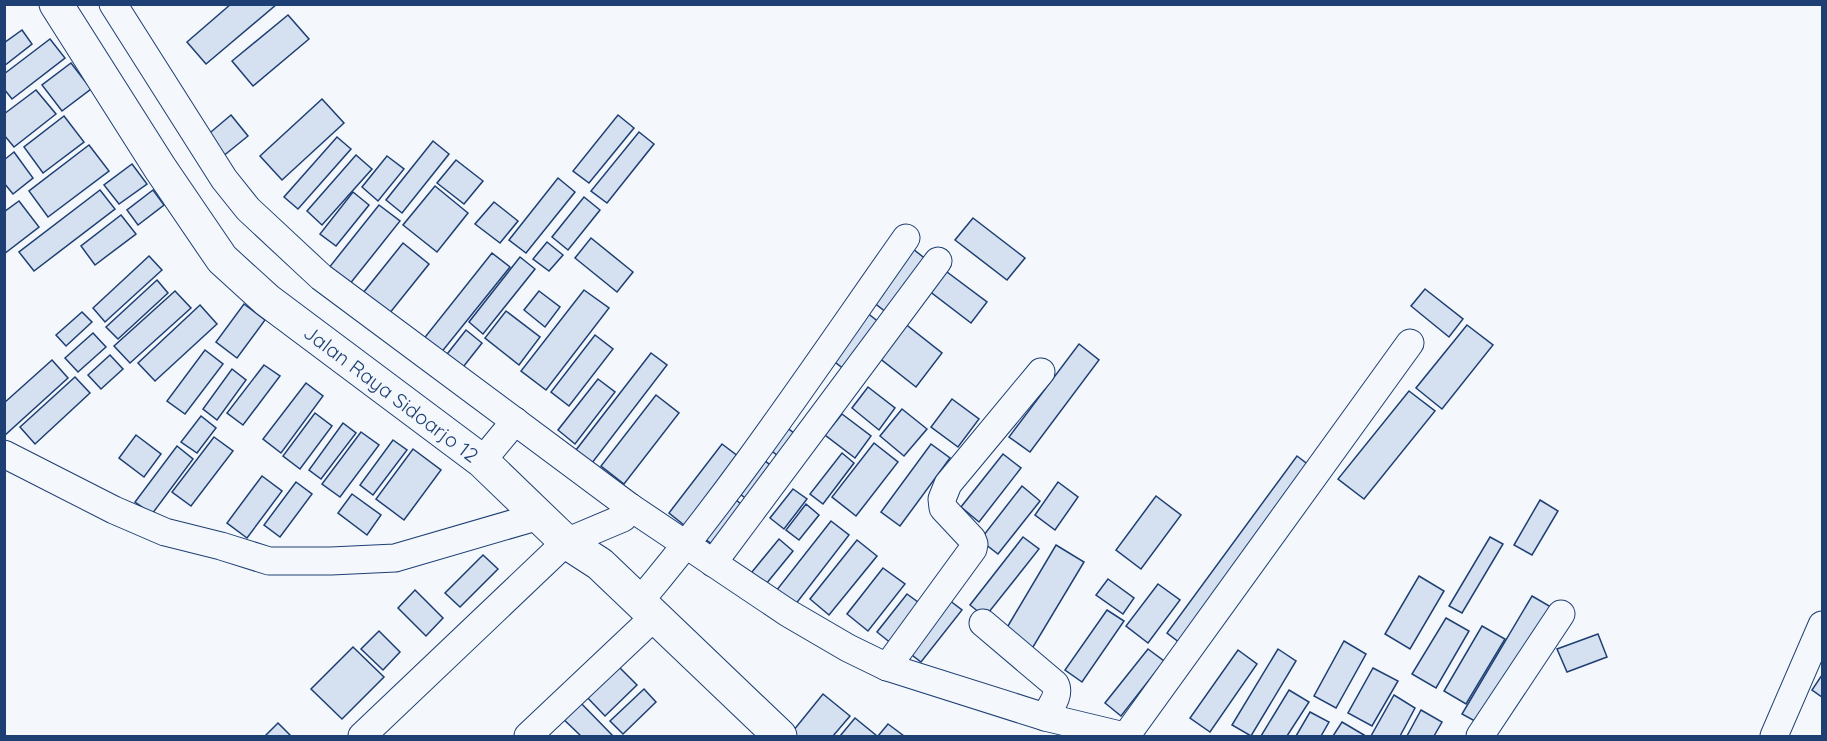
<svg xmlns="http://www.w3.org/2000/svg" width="1827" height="741" font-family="Quicksand,sans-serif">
  <rect width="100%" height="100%" fill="#f4f7fb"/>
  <!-- building -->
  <g fill="#d5e0f0" stroke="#1d3f73" stroke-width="1.5">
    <path d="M231,4H277L206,64L187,42Z"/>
    <path d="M288,15L309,39L253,86L232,61Z"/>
    <path d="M22,30L32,44L4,66V43Z"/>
    <path d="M50,39L65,58L12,99L4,89V74Z"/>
    <path d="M71,63L91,89L62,111L42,85Z"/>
    <path d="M36,90L56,114L14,147L4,135V114Z"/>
    <path d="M322,99L344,123L282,180L260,156Z"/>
    <path d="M231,115L248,136L222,157L205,137Z"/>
    <path d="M618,115L634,128L589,183L573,171Z"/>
    <path d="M64,116L84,142L43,173L24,147Z"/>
    <path d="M639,132L654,144L607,203L591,191Z"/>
    <path d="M337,137L351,149L298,209L284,197Z"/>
    <path d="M433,141L449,154L402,213L386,200Z"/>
    <path d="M89,145L109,171L48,217L29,191Z"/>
    <path d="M14,152L33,178L13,194L4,183V160Z"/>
    <path d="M356,155L372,169L322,225L307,211Z"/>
    <path d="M387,156L404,169L378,201L362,187Z"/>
    <path d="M456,160L483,181L464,204L437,183Z"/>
    <path d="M132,164L147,184L119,204L104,185Z"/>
    <path d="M558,178L575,192L526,253L509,240Z"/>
    <path d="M435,186L468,213L437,252L403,225Z"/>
    <path d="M100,190L115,209L34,271L19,252Z"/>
    <path d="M153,190L164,205L138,225L127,210Z"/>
    <path d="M353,192L369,205L336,246L320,234Z"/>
    <path d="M584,197L600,210L568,250L552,237Z"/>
    <path d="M19,201L39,227L4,254V212Z"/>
    <path d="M494,202L518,221L500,243L475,224Z"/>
    <path d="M379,205L400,221L349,285L328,269Z"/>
    <path d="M121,215L136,234L95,265L81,246Z"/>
    <path d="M973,218L1025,258L1007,280L955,240Z"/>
    <path d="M591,238L633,272L617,292L575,258Z"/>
    <path d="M547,242L563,255L549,271L533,259Z"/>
    <path d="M403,243L429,264L389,314L363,293Z"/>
    <path d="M908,245L932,264L891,316L868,298Z"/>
    <path d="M492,253L510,267L436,359L418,346Z"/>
    <path d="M149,256L162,270L105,322L93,308Z"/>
    <path d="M520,257L535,269L483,334L469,322Z"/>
    <path d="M939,266L987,302L971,323L924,287Z"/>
    <path d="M157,280L168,293L118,339L106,327Z"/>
    <path d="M1425,289L1463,319L1449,337L1411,306Z"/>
    <path d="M584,290L609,308L546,390L521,371Z"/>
    <path d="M175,291L191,308L130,363L114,346Z"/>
    <path d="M539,291L560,307L545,327L524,310Z"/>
    <path d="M244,304L265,320L237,358L216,342Z"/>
    <path d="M200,305L217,324L155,381L138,363Z"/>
    <path d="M506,311L540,337L519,365L485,338Z"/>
    <path d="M82,312L92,322L66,346L56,335Z"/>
    <path d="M866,312L885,327L849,373L831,359Z"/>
    <path d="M899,319L942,353L916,387L873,353Z"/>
    <path d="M1467,325L1493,345L1442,409L1416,388Z"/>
    <path d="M466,330L482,343L460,371L444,358Z"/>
    <path d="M93,333L106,347L78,372L65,358Z"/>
    <path d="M595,335L613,349L569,406L551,392Z"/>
    <path d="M1079,344L1099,360L1030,452L1009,437Z"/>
    <path d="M205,350L223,364L185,414L167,401Z"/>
    <path d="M651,353L667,365L592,463L576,450Z"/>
    <path d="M110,355L123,369L101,389L88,375Z"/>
    <path d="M52,360L68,378L4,436V403Z"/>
    <path d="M264,365L280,376L243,425L227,413Z"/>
    <path d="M232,369L246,380L217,420L203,409Z"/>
    <path d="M75,377L90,393L35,444L20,427Z"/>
    <path d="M598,379L615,392L575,444L558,430Z"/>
    <path d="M306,383L323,396L281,453L263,439Z"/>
    <path d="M868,387L895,408L879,430L852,408Z"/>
    <path d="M1409,391L1435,411L1364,499L1338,479Z"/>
    <path d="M656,395L679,413L624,484L601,466Z"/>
    <path d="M952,399L979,419L958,447L931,427Z"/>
    <path d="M902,409L927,429L904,456L880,436Z"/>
    <path d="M315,413L332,426L300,469L283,456Z"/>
    <path d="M842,414L871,436L855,458L825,435Z"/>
    <path d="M201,416L216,428L197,453L181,442Z"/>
    <path d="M343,423L356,433L321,479L309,470Z"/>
    <path d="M781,423L799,437L782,459L764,445Z"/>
    <path d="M361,432L379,445L340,497L322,484Z"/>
    <path d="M136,435L161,454L144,477L119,458Z"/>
    <path d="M214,437L233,451L191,506L172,492Z"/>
    <path d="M393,440L407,450L373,495L360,485Z"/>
    <path d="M874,443L898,462L856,516L832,497Z"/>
    <path d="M722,444L743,460L689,529L669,513Z"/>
    <path d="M931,444L950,458L900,526L881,512Z"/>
    <path d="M177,446L193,459L152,514L135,502Z"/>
    <path d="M413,449L441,470L404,520L376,499Z"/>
    <path d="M842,453L854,463L823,504L810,494Z"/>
    <path d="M1003,454L1021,468L979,522L961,507Z"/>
    <path d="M757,455L777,470L752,503L732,488Z"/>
    <path d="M1297,456L1314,469L1184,646L1167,633Z"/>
    <path d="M262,476L282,491L247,538L227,523Z"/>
    <path d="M296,482L312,494L280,537L264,525Z"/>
    <path d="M1058,482L1078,497L1055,530L1035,515Z"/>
    <path d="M1022,486L1040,501L998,554L980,540Z"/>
    <path d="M793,489L807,499L784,529L770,518Z"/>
    <path d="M352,494L381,515L367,535L338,513Z"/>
    <path d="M731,496L746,508L716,547L701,536Z"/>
    <path d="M1156,496L1181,515L1141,569L1116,550Z"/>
    <path d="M1540,500L1558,511L1532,555L1514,545Z"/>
    <path d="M806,504L819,515L799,540L786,530Z"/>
    <path d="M831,521L849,535L795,605L776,591Z"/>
    <path d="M1023,537L1039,549L985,617L970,605Z"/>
    <path d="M1490,537L1503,544L1462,613L1449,606Z"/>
    <path d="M779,539L793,551L762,589L747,578Z"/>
    <path d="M857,540L877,556L829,615L810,599Z"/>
    <path d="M1056,545L1084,562L1030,652L1002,636Z"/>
    <path d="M483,555L498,569L460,607L445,593Z"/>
    <path d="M883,568L905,584L868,631L847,614Z"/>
    <path d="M1419,576L1444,591L1410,649L1385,634Z"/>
    <path d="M1108,579L1134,598L1123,614L1096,595Z"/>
    <path d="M1158,584L1180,600L1148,643L1126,626Z"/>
    <path d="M415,590L443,618L426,636L398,608Z"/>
    <path d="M907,594L922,605L892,644L877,632Z"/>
    <path d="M1532,596L1551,607L1482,725L1462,714Z"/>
    <path d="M949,600L962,610L921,662L908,652Z"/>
    <path d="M1107,610L1124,621L1082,682L1065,670Z"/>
    <path d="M1446,618L1469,631L1436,688L1412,674Z"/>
    <path d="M1482,626L1505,639L1466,704L1444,691Z"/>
    <path d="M379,631L400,652L383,670L361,649Z"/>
    <path d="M1598,634L1607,657L1567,672L1557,649Z"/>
    <path d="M1344,641L1366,654L1336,708L1314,696Z"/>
    <path d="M353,647L384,677L342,719L311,689Z"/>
    <path d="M1148,649L1164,661L1121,716L1105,703Z"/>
    <path d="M1278,649L1296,661L1251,736L1232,725Z"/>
    <path d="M1238,650L1257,664L1210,732L1190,718Z"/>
    <path d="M616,664L637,685L605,716L584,694Z"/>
    <path d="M1373,668L1398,681L1372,726L1348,713Z"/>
    <path d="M1822,675V697L1812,690Z"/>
    <path d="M644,689L656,702L623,734L610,721Z"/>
    <path d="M1289,690L1309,702L1287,736H1261Z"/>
    <path d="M823,694L850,716L833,736H789Z"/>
    <path d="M1394,695L1415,708L1400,736H1371Z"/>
    <path d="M575,697L613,736H581L558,714Z"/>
    <path d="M1421,710L1442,722L1434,736H1407Z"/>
    <path d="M1310,712L1329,722L1321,736H1296Z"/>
    <path d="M855,718L877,736H840Z"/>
    <path d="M1342,722L1364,735L1363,736H1333Z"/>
    <path d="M278,723L291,736H265Z"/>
    <path d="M888,724L904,736H878Z"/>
  </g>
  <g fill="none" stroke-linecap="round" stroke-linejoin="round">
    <defs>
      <g id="street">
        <path d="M113,4L224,179L248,209L321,277L630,507L788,613L848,648L887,667L1045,717L1124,736"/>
        <path d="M4,454L114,510L165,532L221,546L269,561H331L395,558L539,516"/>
        <path d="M482,461L515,421"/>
        <path d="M713,563L938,261"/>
        <path d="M639,602C736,487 820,360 906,238"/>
        <path d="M983,623L1055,684C1061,695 1050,707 1045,717"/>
        <path d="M887,667L973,549L974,544L972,539L943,508L942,499L948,484L1041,372"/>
        <path d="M362,736L566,542L623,518L630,507"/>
        <path d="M528,736L654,617"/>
        <path d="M1126,736L1410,343"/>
        <path d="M1480,736L1561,614"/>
        <path d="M1774,736L1822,625"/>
      </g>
      <path id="secondary" d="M56,4L160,168L222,259L267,300L482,461L566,542L600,564L780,736"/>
    </defs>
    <!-- street casing -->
    <use href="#street" stroke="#1d3f73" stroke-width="29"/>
    <!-- secondary casing -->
    <use href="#secondary" stroke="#1d3f73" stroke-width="35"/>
    <!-- street -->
    <use href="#street" stroke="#f4f7fb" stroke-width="27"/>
    <!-- secondary -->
    <use href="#secondary" stroke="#f4f7fb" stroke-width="33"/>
  </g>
  <g text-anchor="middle" stroke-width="4.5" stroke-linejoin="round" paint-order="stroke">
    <!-- street labels -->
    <g font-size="20" fill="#1d3f73" stroke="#f4f7fb">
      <text transform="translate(391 394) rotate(37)" y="7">Jalan Raya Sidoarjo 12</text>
    </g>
  </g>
  <!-- border -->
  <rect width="1827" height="741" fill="none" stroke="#1d3f73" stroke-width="12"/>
</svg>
